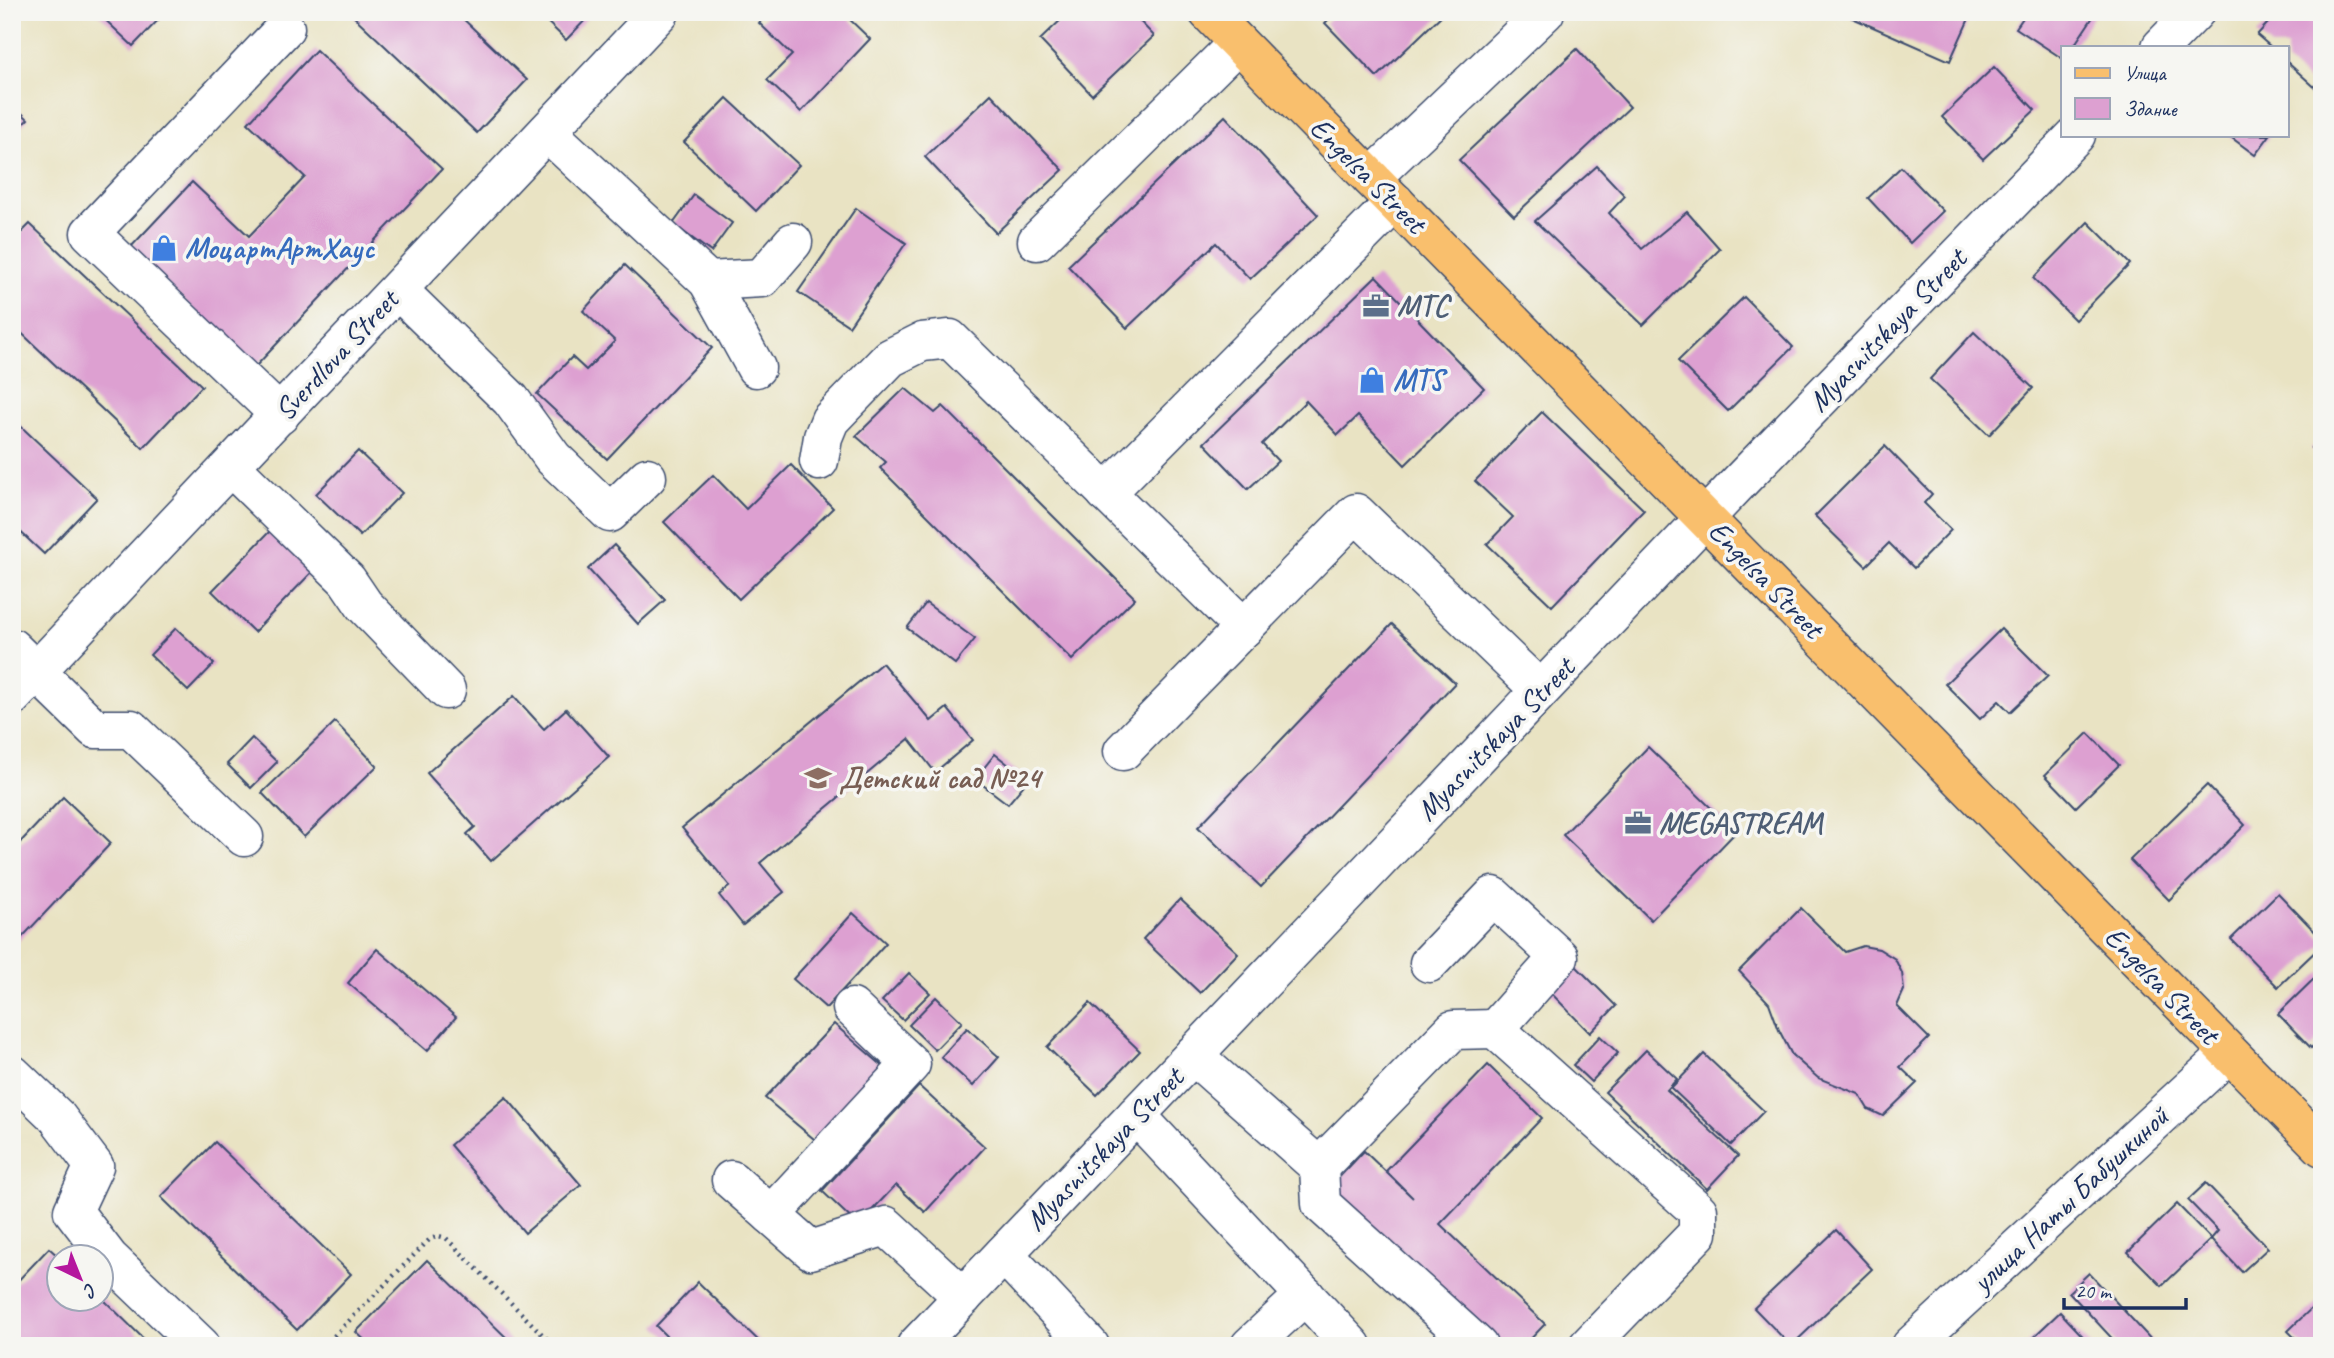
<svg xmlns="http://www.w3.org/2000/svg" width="2334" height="1358" font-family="Caveat,sans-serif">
  <rect width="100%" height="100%" fill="#f6f6f2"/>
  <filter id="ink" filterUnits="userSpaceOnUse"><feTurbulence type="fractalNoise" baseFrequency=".0143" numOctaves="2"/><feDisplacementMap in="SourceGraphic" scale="14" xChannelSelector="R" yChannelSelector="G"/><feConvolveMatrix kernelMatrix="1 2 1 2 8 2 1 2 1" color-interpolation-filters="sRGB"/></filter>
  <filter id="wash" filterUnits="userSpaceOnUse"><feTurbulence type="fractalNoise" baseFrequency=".00686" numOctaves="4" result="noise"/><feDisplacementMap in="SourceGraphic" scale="28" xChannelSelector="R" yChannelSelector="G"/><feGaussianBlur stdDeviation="1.57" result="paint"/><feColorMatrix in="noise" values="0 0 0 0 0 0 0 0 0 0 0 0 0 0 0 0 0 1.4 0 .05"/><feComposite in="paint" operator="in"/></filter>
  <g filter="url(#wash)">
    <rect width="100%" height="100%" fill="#e9e3c3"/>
    <g id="blocks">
      <!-- building -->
      <g fill="#dda0d1">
        <path d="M97,12H166L133,46Z"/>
        <path d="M349,12H456L527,80L477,133Z"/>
        <path d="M537,12H593L566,40Z"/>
        <path d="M769,12H842L870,39L801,112L767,80L792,55L759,23Z"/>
        <path d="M1069,12H1131L1154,36L1092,95L1040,40Z"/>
        <path d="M1336,12H1445L1377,77L1325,23Z"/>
        <path d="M1839,12H1972L1950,61Z"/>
        <path d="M2027,12H2092L2095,14L2073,47H2063V59L2016,28Z"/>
        <path d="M2278,12H2322L2320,92L2287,62V47H2271L2257,35Z"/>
        <path d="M1577,49L1630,107L1514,216L1459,160Z"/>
        <path d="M316,50L442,169L255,367L129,249L192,182L249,236L305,177L248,123Z"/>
        <path d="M1994,67L2035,110L1983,159L1942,117Z"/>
        <path d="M991,94L1063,170L996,233L925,157Z"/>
        <path d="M727,98L799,165L756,211L684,142Z"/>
        <path d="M12,104L28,119L12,136Z"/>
        <path d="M1225,116L1318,215L1250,279L1216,243L1127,328L1068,266Z"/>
        <path d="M2228,135H2270L2255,155Z"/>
        <path d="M1597,166L1625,196L1609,213L1642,249L1687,212L1720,249L1643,325L1535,221Z"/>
        <path d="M1901,167L1943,211L1910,243L1868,198Z"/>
        <path d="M694,195L732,223L711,252L673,224Z"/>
        <path d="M856,208L906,243L849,326L798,292Z"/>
        <path d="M2088,222L2130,264L2075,320L2033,278Z"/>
        <path d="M30,224L202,386L143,448L12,324V242Z"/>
        <path d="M625,265L712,348L607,459L537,394L572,357L586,370L615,341L583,311Z"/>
        <path d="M1376,276L1484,388L1405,465L1358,416L1338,435L1306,401L1262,444L1278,461L1248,489L1204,443Z"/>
        <path d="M1744,297L1793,347L1728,411L1678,361Z"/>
        <path d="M1974,332L2033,388L1989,435L1930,379Z"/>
        <path d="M905,388L935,413L943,406L1135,598L1072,660L880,468L886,462L856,436Z"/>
        <path d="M1542,412L1644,510L1552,606L1487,544L1513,517L1475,481Z"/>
        <path d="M12,418L97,498L44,554L12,524Z"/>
        <path d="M2322,436V457L2311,448Z"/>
        <path d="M1885,446L1932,494L1924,503L1951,530L1914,568L1889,543L1866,566L1815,516Z"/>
        <path d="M358,451L402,493L360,536L316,494Z"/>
        <path d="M791,465L833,508L739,599L664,522L713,475L746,509Z"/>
        <path d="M270,531L312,572L254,632L212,591Z"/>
        <path d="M614,545L665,600L638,624L588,569Z"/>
        <path d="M926,603L975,639L955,664L907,628Z"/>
        <path d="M1392,624L1455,683L1261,887L1198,827Z"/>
        <path d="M176,628L214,664L188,691L150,655Z"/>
        <path d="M2001,629L2048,676L2010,712L1999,701L1980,719L1945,684Z"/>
        <path d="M882,663L931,721L947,708L973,740L935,772L909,739L760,863L784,892L743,925L719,895L730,886L682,828Z"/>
        <path d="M514,696L544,729L566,709L609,757L491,861L467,834L475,827L427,773Z"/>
        <path d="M335,722L377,766L304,837L262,793Z"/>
        <path d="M2088,733L2119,765L2076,807L2045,775Z"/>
        <path d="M252,738L277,762L251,788L227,764Z"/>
        <path d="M1648,747L1736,832L1651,920L1563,835Z"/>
        <path d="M995,754L1028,780L1008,804L975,779Z"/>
        <path d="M2207,785L2245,825L2169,900L2130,860Z"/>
        <path d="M63,797L111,843L12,948V851Z"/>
        <path d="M2278,893L2322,939V945L2278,987L2231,939Z"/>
        <path d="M1180,899L1238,953L1200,993L1143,939Z"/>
        <path d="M1801,908L1845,952L1863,946L1879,949L1895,959L1902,973L1904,990L1897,1006L1929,1038L1900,1067L1917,1083L1883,1116L1868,1109L1859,1094L1818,1078L1792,1055L1779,1030L1769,1003L1739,971Z"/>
        <path d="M853,913L886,943L826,1008L793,979Z"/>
        <path d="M377,949L456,1017L427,1051L348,983Z"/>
        <path d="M1574,964L1616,1006L1590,1033L1548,990Z"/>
        <path d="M2322,971V1038L2311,1048L2278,1014Z"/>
        <path d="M909,973L930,993L903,1020L882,1001Z"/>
        <path d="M936,997L962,1022L935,1050L909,1025Z"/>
        <path d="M1090,1003L1140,1051L1097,1095L1047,1047Z"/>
        <path d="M834,1024L892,1074L826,1149L765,1098Z"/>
        <path d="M967,1028L999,1057L973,1086L941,1057Z"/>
        <path d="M1600,1036L1618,1053L1591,1082L1573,1065Z"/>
        <path d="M1646,1050L1677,1079L1667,1090L1738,1156L1707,1189L1605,1092Z"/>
        <path d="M1704,1054L1764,1111L1731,1145L1671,1088Z"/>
        <path d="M1488,1065L1542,1118L1440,1224L1545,1324L1524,1346H1496L1330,1187L1364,1151L1413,1198L1386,1171Z"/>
        <path d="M919,1086L985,1147L925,1212L896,1185L858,1225L822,1191Z"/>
        <path d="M506,1097L581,1185L525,1233L450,1145Z"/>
        <path d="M215,1142L351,1274L297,1330L161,1197Z"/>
        <path d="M2206,1183L2268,1248L2242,1272L2211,1239L2218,1231L2188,1200Z"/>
        <path d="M2177,1204L2211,1239L2162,1286L2128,1252Z"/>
        <path d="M1836,1230L1872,1269L1791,1346L1754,1308Z"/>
        <path d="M49,1248L60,1258V1298H102L151,1346H15L12,1343V1287Z"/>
        <path d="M427,1260L515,1346H371L356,1332Z"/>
        <path d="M2089,1273L2157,1346H2119L2069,1292Z"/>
        <path d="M698,1282L764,1346H676L656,1326Z"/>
        <path d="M2322,1298V1346H2303L2288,1331Z"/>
        <path d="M2060,1312L2092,1346H2024Z"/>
        <path d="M1411,1339L1417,1346H1404Z"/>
      </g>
    </g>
  </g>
  <g filter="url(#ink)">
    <use href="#blocks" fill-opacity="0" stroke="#3a4a6d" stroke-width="2"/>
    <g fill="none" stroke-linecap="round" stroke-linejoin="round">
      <defs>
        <g id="minor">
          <path d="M2161,47L2195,12"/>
          <path d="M547,132L708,281L756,368"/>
          <path d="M1371,178L1545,12"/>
          <path d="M1037,241L1238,43"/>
          <path d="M708,281L762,278L793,242"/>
          <path d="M398,290L511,400L553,458L610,513L647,477"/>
          <path d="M280,415L90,233L285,28"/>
          <path d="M819,461L823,437L830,420L890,358L922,342L950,339L1244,628"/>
          <path d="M231,467L347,580L364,605L446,690"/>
          <path d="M1106,493L1395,202"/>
          <path d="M12,648L95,729H131L244,837"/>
          <path d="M12,697L660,12"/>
          <path d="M1123,751L1356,513L1540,690"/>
          <path d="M1429,963L1493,896L1559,957L1495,1029"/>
          <path d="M1193,1055L1319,1167L1321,1204L1478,1346"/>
          <path d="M12,1074L57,1117L94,1166L73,1211L109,1258L201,1346"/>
          <path d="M1136,1115L1352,1346"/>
          <path d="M1319,1167L1453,1030L1495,1029L1698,1211V1233L1588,1346"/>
          <path d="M731,1180L811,1250L886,1226L963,1297"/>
          <path d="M771,1215L911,1064L852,1008"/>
          <path d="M1004,1254L1090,1346"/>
          <path d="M916,1346L1744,477L2076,135"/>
          <path d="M1250,1346L1305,1295"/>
          <path d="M1911,1346L2229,1053"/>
        </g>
        <path id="major" d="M1208,12L2322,1147"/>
      </defs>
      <!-- minor casing -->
      <use href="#minor" stroke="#3a4a6d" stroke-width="41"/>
      <!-- major casing -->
      <use href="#major" stroke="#3a4a6d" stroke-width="41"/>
      <!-- path -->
      <path stroke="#3a4a6d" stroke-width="4.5" stroke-dasharray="2 5" stroke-linecap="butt" d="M324,1346L430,1239L439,1236L446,1238L554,1346"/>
      <!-- minor -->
      <use href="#minor" stroke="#fff" stroke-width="38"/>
      <!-- major -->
      <use href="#major" stroke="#f9bf6d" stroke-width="38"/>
    </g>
  </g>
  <!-- icons -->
  <defs>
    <symbol id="shop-bare" viewBox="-9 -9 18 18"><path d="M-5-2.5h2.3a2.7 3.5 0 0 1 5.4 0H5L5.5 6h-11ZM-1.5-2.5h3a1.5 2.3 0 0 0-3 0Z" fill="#3f7fe0" stroke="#f6f6f2" stroke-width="2.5" paint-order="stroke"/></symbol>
    <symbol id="office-bare" viewBox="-9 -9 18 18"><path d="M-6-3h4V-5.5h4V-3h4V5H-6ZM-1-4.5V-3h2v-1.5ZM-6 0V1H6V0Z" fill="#5c6f8a" stroke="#f6f6f2" stroke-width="2.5" paint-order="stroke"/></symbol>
    <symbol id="school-bare" viewBox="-9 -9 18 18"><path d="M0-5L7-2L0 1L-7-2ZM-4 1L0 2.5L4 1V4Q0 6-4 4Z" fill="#8d6e63" stroke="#f6f6f2" stroke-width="2.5" paint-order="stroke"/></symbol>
  </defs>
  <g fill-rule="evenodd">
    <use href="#shop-bare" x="145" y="229" width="38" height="38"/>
    <use href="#office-bare" x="1357" y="287" width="38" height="38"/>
    <use href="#shop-bare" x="1353" y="361" width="38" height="38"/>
    <use href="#school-bare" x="799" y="759" width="38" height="38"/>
    <use href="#office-bare" x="1619" y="804" width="38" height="38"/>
  </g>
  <g text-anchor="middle" stroke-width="7" stroke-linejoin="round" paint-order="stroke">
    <!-- street labels -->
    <g font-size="30" fill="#1b2f5e" stroke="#f6f6f2">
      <text transform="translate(1368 175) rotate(45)" y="10">Engelsa Street</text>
      <text transform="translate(1887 330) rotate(-46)" y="10">Myasnitskaya Street</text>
      <text transform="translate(336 355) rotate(-47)" y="10">Sverdlova Street</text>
      <text transform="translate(1766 579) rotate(46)" y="10">Engelsa Street</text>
      <text transform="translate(1495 739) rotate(-46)" y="10">Myasnitskaya Street</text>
      <text transform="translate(2162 985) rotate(46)" y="10">Engelsa Street</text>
      <text transform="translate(1104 1149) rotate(-46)" y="10">Myasnitskaya Street</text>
      <text transform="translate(2070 1199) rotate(-43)" y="10">улица Наты Бабушкиной</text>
    </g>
    <!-- shop labels -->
    <g font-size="30" font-weight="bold" fill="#366cbe" stroke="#f6f6f2" text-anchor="start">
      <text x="185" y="258">МоцартАртХаус</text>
      <text x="1393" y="390">MTS</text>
    </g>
    <!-- service labels -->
    <g font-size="30" font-weight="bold" fill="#4e5e75" stroke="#f6f6f2" text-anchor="start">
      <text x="1397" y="316">МТС</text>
      <text x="1659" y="833">MEGASTREAM</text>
    </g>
    <!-- education labels -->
    <g font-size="30" font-weight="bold" fill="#785e54" stroke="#f6f6f2" text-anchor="start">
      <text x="839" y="788">Детский сад №24</text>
    </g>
  </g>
  <!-- margin -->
  <rect width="2334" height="1358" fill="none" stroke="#f6f6f2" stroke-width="42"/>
  <!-- legend -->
  <rect x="2061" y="46" width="228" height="91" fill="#f6f6f2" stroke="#9ea6b7" stroke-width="2"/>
  <rect x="2075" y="68" width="35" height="10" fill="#f9bf6d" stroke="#9ea6b7" stroke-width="2"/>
  <text x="2124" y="80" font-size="21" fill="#1b2f5e">Улица</text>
  <rect x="2075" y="98" width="35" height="21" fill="#dda0d1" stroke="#9ea6b7" stroke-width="2"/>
  <text x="2124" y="116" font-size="21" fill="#1b2f5e">Здание</text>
  <!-- north arrow -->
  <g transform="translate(80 1278) rotate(137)"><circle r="33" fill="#f6f6f2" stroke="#9ea6b7" stroke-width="2"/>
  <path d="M0-5L12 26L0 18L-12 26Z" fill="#b5179e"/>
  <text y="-10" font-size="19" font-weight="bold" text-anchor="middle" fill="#1b2f5e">С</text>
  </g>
  <!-- scale -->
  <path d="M2064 1298v10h122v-10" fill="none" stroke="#1b2f5e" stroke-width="3.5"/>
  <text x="2075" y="1298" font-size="21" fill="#1b2f5e" stroke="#f6f6f2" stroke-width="5" paint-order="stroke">20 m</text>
</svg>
